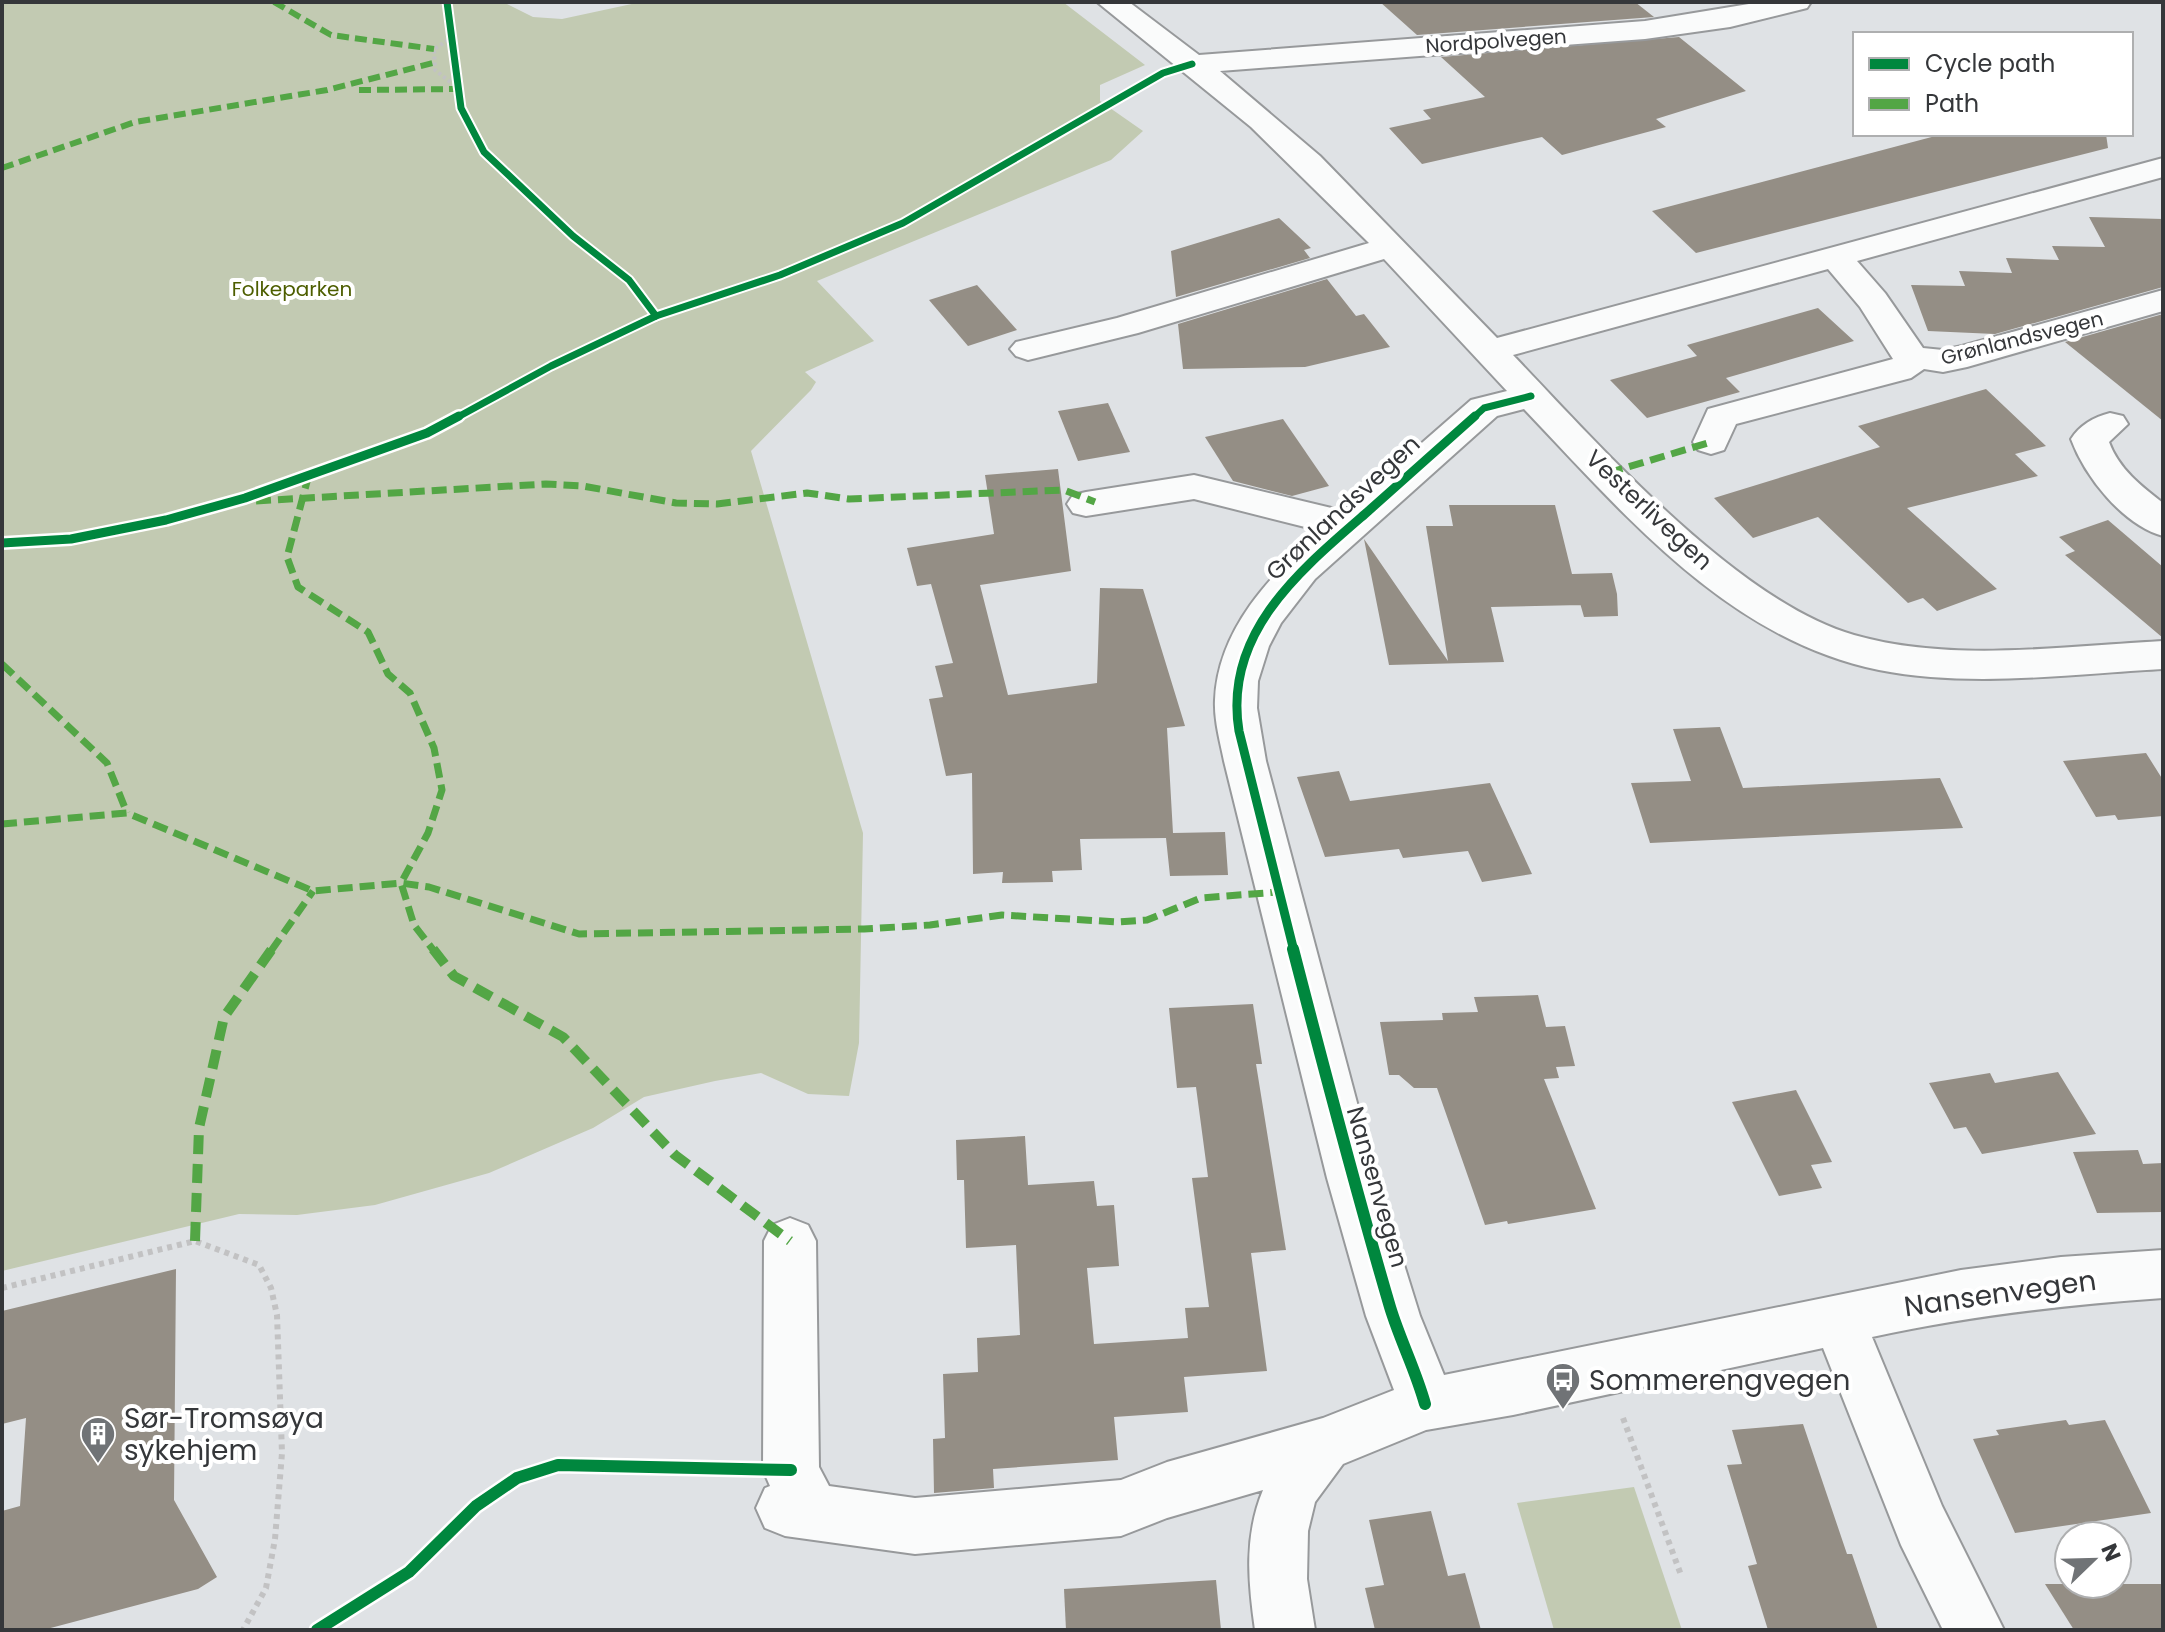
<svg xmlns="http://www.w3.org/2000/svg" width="2165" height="1632" font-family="Poppins,sans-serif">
  <rect width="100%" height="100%" fill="#dfe2e5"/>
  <!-- green -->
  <g fill="#c2cab2">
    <path d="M2,2H503L533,17L562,19L641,2H1063L1145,65L1100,85V101L1143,131L1111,160L817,281L874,341L805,372L816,382L811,390L751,451L863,833L859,1043L849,1096L808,1094L761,1073L715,1081L644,1097L593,1128L489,1173L375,1205L297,1215L239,1214L2,1271Z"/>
    <path d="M1634,1487L1682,1630H1554L1517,1503Z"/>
  </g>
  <!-- building -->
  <g fill="#948e85">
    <path d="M1380,2H1635L1654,17L1417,35Z"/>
    <path d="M1679,37L1746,91L1656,119L1666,127L1562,155L1542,137L1422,164L1389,128L1431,119L1423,110L1485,97L1441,57Z"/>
    <path d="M1943,134H2106L2108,148L1696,253L1652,211Z"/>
    <path d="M2089,217L2163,219V287L1995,334L1928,331L1911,285L1965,286L1959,271L2012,273L2006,258L2059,260L2052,246L2105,247Z"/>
    <path d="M1279,218L1311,248L1304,250L1310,258L1176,297L1171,251Z"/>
    <path d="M1327,279L1356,316L1364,314L1390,347L1305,367L1183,369L1178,324Z"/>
    <path d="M977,285L1017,330L968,346L929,300Z"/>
    <path d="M1818,308L1854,341L1726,378L1740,392L1647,418L1610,380L1697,356L1687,345Z"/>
    <path d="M2163,314V421L2065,342Z"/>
    <path d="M1986,389L2046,446L2015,454L2038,476L1907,508L1997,589L1937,611L1923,598L1908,603L1818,517L1753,538L1714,498L1880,447L1858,426Z"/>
    <path d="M1108,403L1130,452L1078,461L1058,411Z"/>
    <path d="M1283,419L1329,486L1292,496L1233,481L1205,437Z"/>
    <path d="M1058,469L1071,571L980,585L1008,695L1097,683L1100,588L1143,589L1185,726L1167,728L1173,833L1225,832L1228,875L1170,876L1166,838L1080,839L1082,870L1052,871L1053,882L1002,883L1003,872L973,874L972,773L946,776L929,699L943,697L935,666L953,663L931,584L917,586L907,548L994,534L985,475Z"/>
    <path d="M1449,505H1555L1572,574L1612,573L1617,594L1618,616L1584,617L1580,603L1581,605L1491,607L1504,662L1389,665L1364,539L1448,661L1426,526H1453Z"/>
    <path d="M2108,520L2163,567V638L2065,555L2075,551L2059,537Z"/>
    <path d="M1720,727L1743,788L1940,778L1963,828L1650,843L1631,783L1691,781L1673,729Z"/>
    <path d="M2146,753L2163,780V816L2118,820L2115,815L2096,817L2063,761Z"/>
    <path d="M1339,771L1350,801L1490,783L1532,874L1482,882L1468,851L1403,858L1399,849L1325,857L1297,777Z"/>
    <path d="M1538,995L1546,1027L1565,1026L1575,1066L1556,1067L1559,1078L1544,1079L1596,1209L1508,1224L1507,1221L1485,1225L1437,1088H1414L1399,1075H1389L1380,1022L1443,1020L1442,1013L1478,1012L1474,997Z"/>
    <path d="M1253,1004L1262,1064H1256L1286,1250L1251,1253L1267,1371L1184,1377L1188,1412L1114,1417L1118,1460L993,1469L994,1488L934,1493L933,1439L945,1438L943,1374L978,1372L977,1338L1020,1335L1016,1245L966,1248L964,1180H957L956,1140L1025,1136L1028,1185L1094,1181L1097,1206L1114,1205L1119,1266L1087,1268L1094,1344L1188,1338L1185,1308L1209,1307L1192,1178L1208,1177L1196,1087L1177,1088L1169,1008Z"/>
    <path d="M2058,1072L2096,1134L1982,1154L1966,1127L1954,1129L1929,1083L1990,1073L1995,1083Z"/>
    <path d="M1796,1090L1832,1162L1811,1165L1822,1188L1779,1196L1732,1102Z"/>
    <path d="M2138,1150L2143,1164L2163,1163V1212L2097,1213L2073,1152Z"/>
    <path d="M176,1269L174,1500L217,1577L198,1589L43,1630H2V1511L20,1506L26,1418L2,1424V1311Z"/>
    <path d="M2066,1420L2069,1425L2105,1420L2151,1513L2015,1533L1973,1439L1999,1435L1996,1430Z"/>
    <path d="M1803,1424L1847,1554H1852L1878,1630H1768L1748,1566L1757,1564L1727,1465L1742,1464L1732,1430Z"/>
    <path d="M1431,1511L1448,1576L1465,1573L1481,1630H1375L1365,1588L1384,1585L1369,1520Z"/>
    <path d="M1216,1580L1221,1630H1066L1064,1589Z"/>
    <path d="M2045,1584H2163V1630H2074Z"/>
  </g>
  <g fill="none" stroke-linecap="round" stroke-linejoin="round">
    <defs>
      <g id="minor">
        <path d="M1097,2H1129L1199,55L1645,21L1761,2H1811L1807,8L1730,27L1645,39L1220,71L1320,156L1497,338L2163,158V177L1857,261L1885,293L1923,348L1943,350L1962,346L2163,290V311L1967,367L1943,372L1924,369L1911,378L1736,424L1724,450L1711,454L1698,450L1693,442L1708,409L1893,359L1860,307L1828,269L1513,355C1598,444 1736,601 1854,635C1951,663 2063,646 2163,641V669C2070,674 1971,688 1879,670C1729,640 1625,515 1524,409L1497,416L1315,579L1281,623L1269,646L1258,681L1257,708L1266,761L1377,1178L1420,1316L1444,1375L1961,1270L2061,1257L2163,1250V1298C2064,1305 1969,1316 1872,1337L1942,1506L2004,1630H1943L1901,1545L1823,1348L1513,1415L1426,1430L1343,1464L1315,1502L1308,1531L1307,1579L1315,1630H1255C1248,1581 1244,1536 1263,1490L1167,1518L1121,1536L915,1554L785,1536L765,1528L756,1508L765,1488L770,1486L763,1470L764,1241L772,1225L790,1218L808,1225L816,1241L819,1467L829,1486L915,1498L1121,1480L1167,1462L1323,1418L1394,1390L1366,1316L1327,1178L1224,761C1220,741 1214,720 1215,700C1218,629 1271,574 1321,531L1194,499L1086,516L1073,513L1067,504L1073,495L1086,492L1194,475L1344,511L1471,400L1507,391L1384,259L1138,333L1028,360L1016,356L1010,349L1016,342L1117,318L1369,243L1251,127Z"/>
        <path d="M2110,413L2123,416L2128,424L2109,442C2119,469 2141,486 2163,503V536C2123,525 2085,477 2071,439C2080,425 2094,417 2110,413Z"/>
      </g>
    </defs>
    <!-- minor casing -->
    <use href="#minor" stroke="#97999b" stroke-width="4"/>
    <!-- path-far1 -->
    <path stroke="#c2c2c3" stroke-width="4" stroke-dasharray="3 3" stroke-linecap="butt" d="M453,37L434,49L435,70L459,89"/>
    <!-- path -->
    <g stroke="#c2c2c3" stroke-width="6" stroke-dasharray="5 5" stroke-linecap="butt">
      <path d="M2,1288L195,1241L259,1265L271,1288L277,1315L282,1453L275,1539L266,1588L243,1630"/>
      <path d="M1623,1418L1681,1575"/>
    </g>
    <!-- minor -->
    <use href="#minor" fill="#fafbfb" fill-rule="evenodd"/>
    <!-- quiet-far2 -->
    <g stroke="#53a645" stroke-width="6" stroke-dasharray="12 6" stroke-linecap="butt">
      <path d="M274,2L331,35L434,49"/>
      <path d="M359,90L459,89"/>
      <path d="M2,168L135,122L327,90L433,63"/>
    </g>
    <!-- quiet-far1 -->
    <g stroke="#53a645" stroke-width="7" stroke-dasharray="15 7" stroke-linecap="butt">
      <path d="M1608,473L1711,442"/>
      <path d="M309,474L287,557L298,587L368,632L388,674L410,693L434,748L442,790L428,833L401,883L414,925L434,951"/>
      <path d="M256,501L546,484L583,486L676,503L717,504L807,493L849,499L1064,490L1095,502"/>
      <path d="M2,664L107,763L127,813"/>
      <path d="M2,824L127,813L313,891L401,883L429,887L579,934L864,929L930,925L1002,915L1118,922L1147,920L1201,898L1278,892"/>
      <path d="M271,951L313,891"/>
    </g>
    <!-- quiet -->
    <g stroke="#53a645" stroke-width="10" stroke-dasharray="19 10" stroke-linecap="butt">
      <path d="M433,949L454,976L563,1037L675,1155L790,1241"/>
      <path d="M195,1241L199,1128L224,1017L272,949"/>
    </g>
    <defs>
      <g id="cycleway-far2">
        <path d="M447,2L461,108L484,152L573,236L629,280L656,316"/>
        <path d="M456,418L551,366L656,316L780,275L903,223L1163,73L1192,64"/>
        <path d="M1473,418L1484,408L1531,396"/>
      </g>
      <g id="cycleway-far1">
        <path d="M2,543L71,539L166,520L245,498L427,433L459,416"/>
        <path d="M1294,951L1239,731C1223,634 1299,571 1365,514C1402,481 1439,448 1475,416"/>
      </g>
      <g id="cycleway">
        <path d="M1293,949C1324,1069 1355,1188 1390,1307C1400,1340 1416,1371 1425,1404"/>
        <path d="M317,1630L409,1572L476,1506L517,1478L558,1465L791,1470"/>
      </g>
    </defs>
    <!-- cycleway-far2 casing -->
    <use href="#cycleway-far2" stroke="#fff" stroke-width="11"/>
    <!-- cycleway-far1 casing -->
    <use href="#cycleway-far1" stroke="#fff" stroke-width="14"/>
    <!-- cycleway casing -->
    <use href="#cycleway" stroke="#fff" stroke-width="17"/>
    <!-- cycleway-far2 -->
    <use href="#cycleway-far2" stroke="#00873e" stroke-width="7"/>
    <!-- cycleway-far1 -->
    <use href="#cycleway-far1" stroke="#00873e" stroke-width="9"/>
    <!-- cycleway -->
    <use href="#cycleway" stroke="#00873e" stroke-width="12"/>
  </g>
  <!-- icons -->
  <defs>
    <symbol id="bus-pin" viewBox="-11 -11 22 30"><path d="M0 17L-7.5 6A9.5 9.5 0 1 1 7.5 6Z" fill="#707376" stroke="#fff"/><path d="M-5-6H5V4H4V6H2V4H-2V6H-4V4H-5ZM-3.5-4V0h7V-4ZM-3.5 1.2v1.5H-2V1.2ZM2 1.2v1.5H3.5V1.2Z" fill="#fff"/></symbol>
    <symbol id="building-pin" viewBox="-11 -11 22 30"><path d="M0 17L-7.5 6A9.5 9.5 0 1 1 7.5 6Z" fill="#707376" stroke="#fff"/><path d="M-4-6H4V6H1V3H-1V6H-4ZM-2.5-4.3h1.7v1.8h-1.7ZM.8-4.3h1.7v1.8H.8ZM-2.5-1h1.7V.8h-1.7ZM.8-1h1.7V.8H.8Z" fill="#fff"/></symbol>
  </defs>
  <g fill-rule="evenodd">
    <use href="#bus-pin" x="1543" y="1360" width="40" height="54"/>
    <use href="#building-pin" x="78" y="1414" width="40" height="54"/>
  </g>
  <g text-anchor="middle" stroke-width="8" stroke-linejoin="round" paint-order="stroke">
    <!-- far-street labels -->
    <g font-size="20" fill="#35373a" stroke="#fff">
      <text transform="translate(1496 41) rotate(-4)" y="7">Nordpolvegen</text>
      <text transform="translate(2022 338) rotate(-14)" y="7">Grønlandsvegen</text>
    </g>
    <!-- far-park labels -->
    <g font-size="20" fill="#4d5e00" stroke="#fff">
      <text x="292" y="296">Folkeparken</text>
    </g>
    <!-- street labels -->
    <g font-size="24" fill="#35373a" stroke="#fff">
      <text transform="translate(1343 508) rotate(-43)" y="8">Grønlandsvegen</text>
      <text transform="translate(1649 510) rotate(43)" y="8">Vesterlivegen</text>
      <text transform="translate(1377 1187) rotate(74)" y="8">Nansenvegen</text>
    </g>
    <!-- near-street labels -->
    <g font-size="28" fill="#35373a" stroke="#fff">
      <text transform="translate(2000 1293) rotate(-8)" y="10">Nansenvegen</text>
    </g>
    <!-- near-poi labels -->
    <g font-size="28" fill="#35373a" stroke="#fff" text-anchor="start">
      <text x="1589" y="1390">Sommerengvegen</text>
      <text x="124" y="1428">Sør-Tromsøya<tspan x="124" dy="32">sykehjem</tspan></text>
    </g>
  </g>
  <!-- border -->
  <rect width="2165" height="1632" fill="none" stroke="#35373a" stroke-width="8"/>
  <!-- legend -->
  <rect x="1853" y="32" width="280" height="104" fill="#ffffff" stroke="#aeafb0" stroke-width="2"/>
  <rect x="1869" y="58" width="40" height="12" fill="#00873e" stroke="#aeafb0" stroke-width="2"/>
  <text x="1925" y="72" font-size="24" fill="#35373a">Cycle path</text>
  <rect x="1869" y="98" width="40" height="12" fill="#53a645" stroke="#aeafb0" stroke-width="2"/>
  <text x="1925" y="112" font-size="24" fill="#35373a">Path</text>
  <!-- north arrow -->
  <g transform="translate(2093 1560) rotate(67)"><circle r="38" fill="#ffffff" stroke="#aeafb0" stroke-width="2"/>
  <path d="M0-6L14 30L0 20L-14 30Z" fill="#707376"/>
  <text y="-12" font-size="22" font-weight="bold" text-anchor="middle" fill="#35373a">N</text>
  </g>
</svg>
